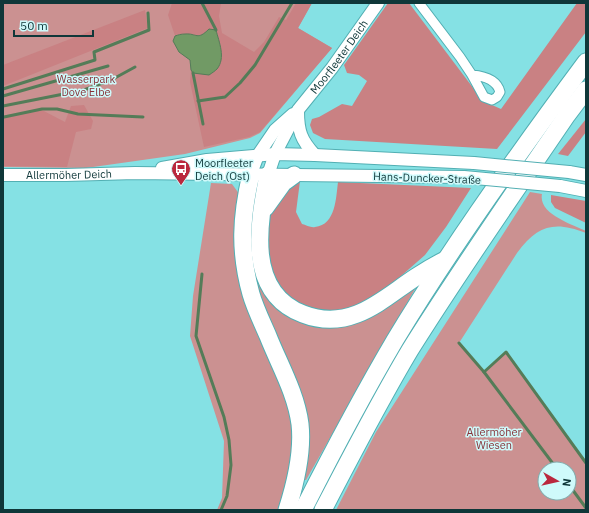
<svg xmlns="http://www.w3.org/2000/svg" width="589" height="513" font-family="'IBM Plex Sans',sans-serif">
  <rect width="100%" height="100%" fill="#85e1e4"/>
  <!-- green -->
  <g fill="#cb9191" fill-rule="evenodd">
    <path d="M3,3H312L298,28L332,48L260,133L250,138L185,154L86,168L3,167Z"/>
    <path d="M211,183L232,184L240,195L253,323L292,412L295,444L291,480L279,510H217L222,498L224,441L190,336L193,296Z"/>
    <path d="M252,191H256L251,224V247L255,274L275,303L333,325L419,282L306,480H303L306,456L251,276L247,242Z"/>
    <path d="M530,192L542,194C538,214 572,224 586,231V233C554,221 538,225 517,253L459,343L484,371L506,352L586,463V510H336L376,432ZM545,469H569V493H545Z"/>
  </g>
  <!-- forest -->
  <g fill="#c98183">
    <path d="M172,3H221L219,16L222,33L254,52L264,42L279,17L286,20L296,3H312L298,28L332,48L260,132L249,137L204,147L190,82L191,70L193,73L209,29C197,41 197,33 185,34C181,34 178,35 175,36L168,15Z"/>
    <path d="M388,3H409L483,101L501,109L577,3H586V32L497,149L325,139L313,133L310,125L312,119L319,117L342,104L352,106L367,81L359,75L347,73L344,65Z"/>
    <path d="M145,10L148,28L3,86V65Z"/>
    <path d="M84,105L93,121L91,129L76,132L67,167L3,166V117L40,109L65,122L71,106Z"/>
    <path d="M586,119V132L568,156L558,154Z"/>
    <path d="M300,181L296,212L302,224C306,225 311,228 315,227C336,225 336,197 338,182L471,188L446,227L425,255L384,291L344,311L322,313L300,305L279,287L268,259V224L274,196L288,183Z"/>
    <path d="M551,195L586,201V223L555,208L551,202Z"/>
  </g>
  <!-- water -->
  <path fill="#719a65" stroke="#547c58" d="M209,29L216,30C219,42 226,58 217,69C215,71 212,73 209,75L193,73L191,70L190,60L179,52L173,41L175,36C178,35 181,34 185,34C197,33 197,41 209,29Z"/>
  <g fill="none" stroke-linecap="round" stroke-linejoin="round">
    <!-- stream -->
    <g stroke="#547c58" stroke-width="3">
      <path d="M202,3L216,30"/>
      <path d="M193,73L203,124"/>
      <path d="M3,89L95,60L94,52L149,30L148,13"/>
      <path d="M3,96L108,66"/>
      <path d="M198,101L225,97L240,83L255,65L292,3"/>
      <path d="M3,106L84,90L113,79L135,67"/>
      <path d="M4,117L42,109H57L78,114L143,117"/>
      <path d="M202,274L196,336L224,417L229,440L231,465L227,496L221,510"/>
      <path d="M459,343L484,372L506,352L586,463"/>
      <path d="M484,372L557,469"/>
      <path d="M569,485L586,508"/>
    </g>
    <defs>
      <path id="minor" d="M419,3L460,57L472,75L484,97L492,100L497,97L500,92C497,80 484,76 472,75"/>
      <g id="tertiary">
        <path d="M298,111C298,131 301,140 315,155"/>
        <path d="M162,168L207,160L275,154L315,155L474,163"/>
        <path d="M569,172L586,175"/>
        <path d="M251,174L258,155L275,130L293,114"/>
        <path id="s1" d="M3,175H66L135,173L464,177"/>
        <path id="s2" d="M268,175L275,154L298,110L332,68L378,3"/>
        <path d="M560,186L586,191"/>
      </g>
      <g id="motorway">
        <path d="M251,174C241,217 239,251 251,294C255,308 262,322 268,336C279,364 296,393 300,424C303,451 295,485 287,510"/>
        <path d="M268,175C259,222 245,292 303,314C321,321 339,321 357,314C378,306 396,290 416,277C425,271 435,265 445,260"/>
        <path d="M265,208L283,183L294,175"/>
        <path d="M303,510C332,453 362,396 395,340C453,244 519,152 586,62"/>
        <path d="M323,510C351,456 379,402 410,350C460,270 514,193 567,115L586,90"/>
      </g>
    </defs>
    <!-- minor casing -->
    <use href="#minor" stroke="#52afb3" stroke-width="11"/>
    <!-- tertiary casing -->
    <use href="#tertiary" stroke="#52afb3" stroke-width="14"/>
    <!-- motorway casing -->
    <use href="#motorway" stroke="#52afb3" stroke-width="19"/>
    <!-- minor -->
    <use href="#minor" stroke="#fff" stroke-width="9"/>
    <!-- tertiary -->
    <use href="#tertiary" stroke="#fff" stroke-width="12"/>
    <!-- motorway -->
    <use href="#motorway" stroke="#fff" stroke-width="17"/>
    <defs>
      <g id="tertiary-bridge">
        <path d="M474,163L569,172"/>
        <path d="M464,177L560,186"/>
      </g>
    </defs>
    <!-- tertiary-bridge casing -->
    <use href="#tertiary-bridge" stroke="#52afb3" stroke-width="14" stroke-linecap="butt"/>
    <!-- tertiary-bridge -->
    <use href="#tertiary-bridge" stroke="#fff" stroke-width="12"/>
  </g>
  <!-- icons -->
  <defs>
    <symbol id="bus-pin" viewBox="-11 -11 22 30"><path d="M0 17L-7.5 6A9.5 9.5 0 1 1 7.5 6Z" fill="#ba283e" stroke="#cffafb"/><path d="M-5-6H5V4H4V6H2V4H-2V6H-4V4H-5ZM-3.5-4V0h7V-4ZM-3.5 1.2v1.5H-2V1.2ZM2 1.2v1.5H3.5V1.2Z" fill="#fff"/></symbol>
  </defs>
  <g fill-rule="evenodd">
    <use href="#bus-pin" x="170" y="158" width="22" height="30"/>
  </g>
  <g text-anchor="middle" stroke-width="3" stroke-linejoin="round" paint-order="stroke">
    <!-- street labels -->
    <g font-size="11" fill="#0f3739" stroke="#cffafb">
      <text dy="4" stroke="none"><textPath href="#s2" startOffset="139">Moorfleeter Deich</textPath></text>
      <text dy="4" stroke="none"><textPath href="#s1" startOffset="66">Allermöher Deich</textPath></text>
      <text transform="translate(427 178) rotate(2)" y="4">Hans-Duncker-Straße</text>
    </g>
    <!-- park labels -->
    <g font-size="11" fill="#873037" stroke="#cffafb">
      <text x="86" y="83">Wasserpark<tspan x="86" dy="13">Dove Elbe</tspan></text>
      <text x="494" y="436">Allermöher<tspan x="494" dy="13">Wiesen</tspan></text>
    </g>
    <!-- poi labels -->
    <g font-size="11" fill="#0f3739" stroke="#cffafb" text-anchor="start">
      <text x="195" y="167">Moorfleeter<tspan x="195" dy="13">Deich (Ost)</tspan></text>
    </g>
  </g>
  <!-- border -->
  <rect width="589" height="513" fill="none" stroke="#0f3739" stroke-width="8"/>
  <!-- north arrow -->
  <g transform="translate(557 481) rotate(98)"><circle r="19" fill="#cffafb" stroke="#82acad"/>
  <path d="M0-3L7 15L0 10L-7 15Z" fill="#ba283e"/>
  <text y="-6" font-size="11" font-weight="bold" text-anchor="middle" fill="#0f3739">N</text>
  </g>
  <!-- scale -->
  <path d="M14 30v6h79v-6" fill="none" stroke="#0f3739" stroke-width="2"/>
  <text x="20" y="30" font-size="12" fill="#0f3739" stroke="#cffafb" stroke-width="3" paint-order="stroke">50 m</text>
</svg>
